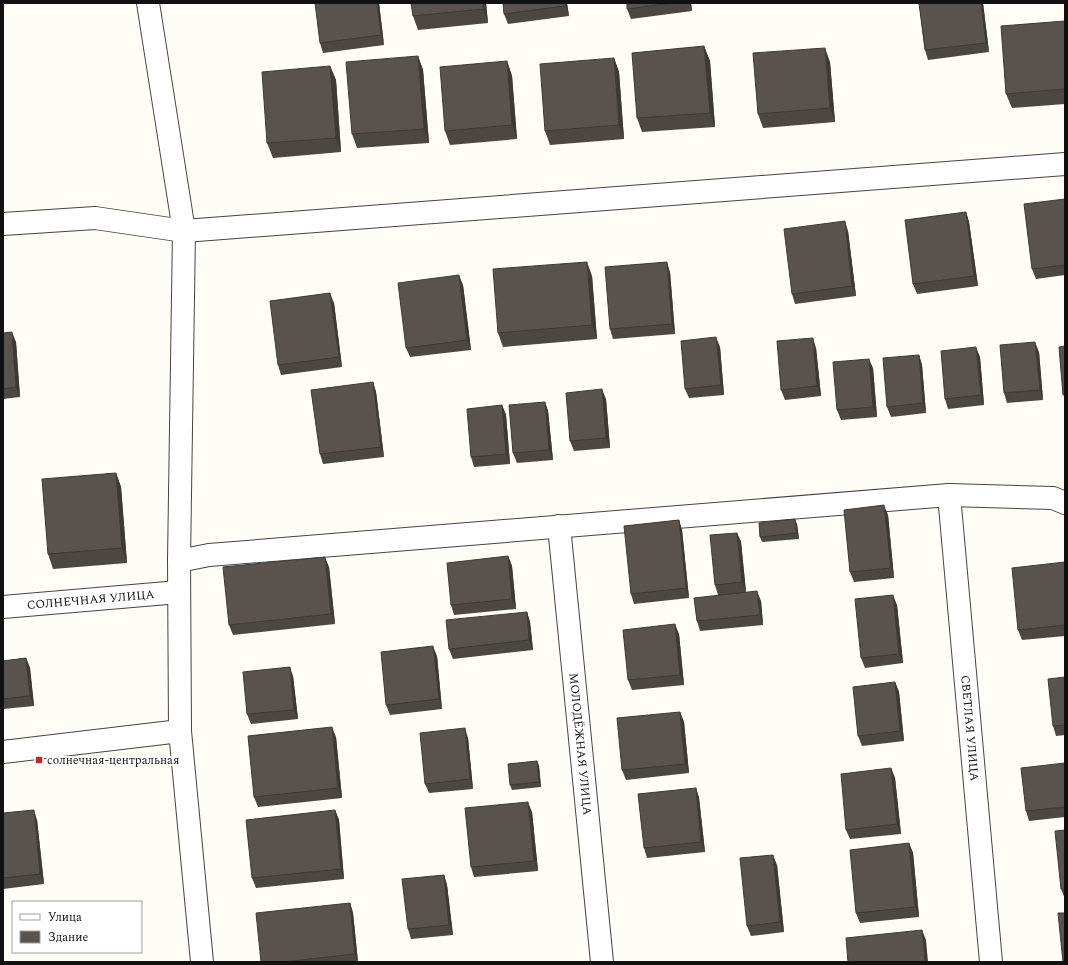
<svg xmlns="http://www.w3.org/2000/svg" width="1068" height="965" font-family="Spectral,serif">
  <rect width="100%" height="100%" fill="#fffdf5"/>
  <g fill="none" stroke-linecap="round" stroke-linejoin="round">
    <defs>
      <g id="minor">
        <path d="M148,3L184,231L179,561L180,731L202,962"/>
        <path d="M3,224L95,218L184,231L1065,164"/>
        <path id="s1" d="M949,495L991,962"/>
        <path id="s2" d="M559,526L602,962"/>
        <path d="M179,561L209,555L949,495L1053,498L1065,503"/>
        <path id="s3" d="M3,607L179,592"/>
        <path d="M3,752L180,731"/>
      </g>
    </defs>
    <!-- minor casing -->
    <use href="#minor" stroke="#444" stroke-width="24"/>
    <!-- minor -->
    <use href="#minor" stroke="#fff" stroke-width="22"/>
  </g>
  <!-- wall -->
  <g fill="#4d4742">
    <path d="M379,3L384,45L323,53L320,43Z"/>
    <path d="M411,3H486L488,23L418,30L413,16Z"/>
    <path d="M503,3H567L569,16L508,24L504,14Z"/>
    <path d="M627,3H691L692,11L631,19L627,9Z"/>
    <path d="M919,3H983L989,52L928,60L925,50Z"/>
    <path d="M1065,21V104L1012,108L1006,94Z"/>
    <path d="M704,46L710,61L715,127L642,132L637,118Z"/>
    <path d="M418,56L423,70L429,143L357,148L352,134Z"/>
    <path d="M614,58L619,72L624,139L550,145L545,131Z"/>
    <path d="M507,61L512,76L517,139L450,145L445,131Z"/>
    <path d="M830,62L835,122L763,128L758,114Z"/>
    <path d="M330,66L336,80L341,152L273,158L267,143Z"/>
    <path d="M1065,199V275L1036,279L1032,269Z"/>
    <path d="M966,212L969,222L978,286L917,294L913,284Z"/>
    <path d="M848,231L856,296L795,304L792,294Z"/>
    <path d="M670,272L675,334L613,339L610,329Z"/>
    <path d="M592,276L597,339L503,347L498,333Z"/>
    <path d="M463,285L471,350L410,357L406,348Z"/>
    <path d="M334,303L342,367L281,375L278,365Z"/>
    <path d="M3,333L16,342L20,397L3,399Z"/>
    <path d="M720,347L724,395L689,398L685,389Z"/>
    <path d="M816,348L821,396L785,400L781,390Z"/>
    <path d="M1039,352L1043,400L1007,403L1004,393Z"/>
    <path d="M919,355L922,365L926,413L891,417L887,407Z"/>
    <path d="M980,357L984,405L948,409L945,399Z"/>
    <path d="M873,368L877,417L841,420L837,410Z"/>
    <path d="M373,382L376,392L384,457L323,464L320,454Z"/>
    <path d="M606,399L610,448L574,451L570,441Z"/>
    <path d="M545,402L548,411L553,460L517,463L513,453Z"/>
    <path d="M502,405L506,415L510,464L474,467L471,457Z"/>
    <path d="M116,473L121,487L127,563L53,569L48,554Z"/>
    <path d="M888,515L894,578L854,582L850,572Z"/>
    <path d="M679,520L682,530L689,598L634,604L631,594Z"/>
    <path d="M797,524L799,539L762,542L760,537Z"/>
    <path d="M737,533L741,542L746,592L761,601L763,625L700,631L697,621L718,595L715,585Z"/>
    <path d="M508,556L512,566L516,609L454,615L451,605Z"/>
    <path d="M1065,562V636L1022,640L1018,630Z"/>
    <path d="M329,567L335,624L233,635L229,625Z"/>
    <path d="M897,605L903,663L865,668L861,658Z"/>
    <path d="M527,612L530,622L533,650L453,659L449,649Z"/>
    <path d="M679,634L684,685L632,690L628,680Z"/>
    <path d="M437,656L442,709L390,715L386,705Z"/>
    <path d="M26,658L30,668L34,706L3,709V661Z"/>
    <path d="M293,676L298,719L251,724L247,714Z"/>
    <path d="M1065,677V735L1056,736L1053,726Z"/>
    <path d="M895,682L899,692L904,741L862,746L858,736Z"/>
    <path d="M680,712L684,722L689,773L626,780L622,770Z"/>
    <path d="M336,737L342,798L258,807L254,797Z"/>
    <path d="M468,738L473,789L429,793L425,784Z"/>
    <path d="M537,761L539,766L541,787L512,790L510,785Z"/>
    <path d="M1065,763V817L1029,821L1026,811Z"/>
    <path d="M891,768L895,778L901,834L850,839L846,830Z"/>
    <path d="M696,788L699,798L705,852L647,858L644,848Z"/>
    <path d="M335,810L339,820L344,879L256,888L252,878Z"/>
    <path d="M532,812L538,871L474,877L471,867Z"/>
    <path d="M3,813L37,820L44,884L3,889Z"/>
    <path d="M1065,830V899L1061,889Z"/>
    <path d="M909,843L913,853L919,917L860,923L856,913Z"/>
    <path d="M777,865L784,932L751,936L747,926Z"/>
    <path d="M444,875L447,885L453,935L411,939L408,929Z"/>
    <path d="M350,903L353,913L358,962H261Z"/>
  </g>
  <!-- shaded-wall -->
  <g fill="#3f3936">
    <path d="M377,3H379L384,45L381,35Z"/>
    <path d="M483,3H486L488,23L483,9Z"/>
    <path d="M565,3H567L569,16L565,6Z"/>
    <path d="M689,3H691L692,11Z"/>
    <path d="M981,3H983L989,52L986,43Z"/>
    <path d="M704,46L710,61L715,127L710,113Z"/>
    <path d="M825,48L830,62L835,122L830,108Z"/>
    <path d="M418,56L423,70L429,143L424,129Z"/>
    <path d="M614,58L619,72L624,139L619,125Z"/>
    <path d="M507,61L512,76L517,139L512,125Z"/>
    <path d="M330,66L336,80L341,152L336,138Z"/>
    <path d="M966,212L969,222L978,286L974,276Z"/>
    <path d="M845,221L848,231L856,296L852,286Z"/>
    <path d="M587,262L592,276L597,339L592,325Z"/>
    <path d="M667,262L670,272L675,334L672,324Z"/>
    <path d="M459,275L463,285L471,350L467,340Z"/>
    <path d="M330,293L334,303L342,367L339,357Z"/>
    <path d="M12,332L16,342L20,397L16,387Z"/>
    <path d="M716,337L720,347L724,395L721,385Z"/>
    <path d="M813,338L816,348L821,396L817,386Z"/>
    <path d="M1035,342L1039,352L1043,400L1040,390Z"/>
    <path d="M976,347L980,357L984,405L981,395Z"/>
    <path d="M919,355L922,365L926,413L923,403Z"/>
    <path d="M869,359L873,368L877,417L873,407Z"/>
    <path d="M373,382L376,392L384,457L381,447Z"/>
    <path d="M602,389L606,399L610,448L606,438Z"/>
    <path d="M545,402L548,411L553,460L549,450Z"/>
    <path d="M502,405L506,415L510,464L506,454Z"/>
    <path d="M116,473L121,487L127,563L122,548Z"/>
    <path d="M884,505L888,515L894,578L891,568Z"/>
    <path d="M795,519L797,524L799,539L797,533Z"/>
    <path d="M679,520L682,530L689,598L686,588Z"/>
    <path d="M737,533L741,542L746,592L742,582Z"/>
    <path d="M508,556L512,566L516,609L512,599Z"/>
    <path d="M325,557L329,567L335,624L331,614Z"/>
    <path d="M757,591L761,601L763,625L760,615Z"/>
    <path d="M893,595L897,605L903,663L899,654Z"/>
    <path d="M527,612L530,622L533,650L529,640Z"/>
    <path d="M675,624L679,634L684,685L680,675Z"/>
    <path d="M433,646L437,656L442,709L439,699Z"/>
    <path d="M26,658L30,668L34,706L30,696Z"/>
    <path d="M290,667L293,676L298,719L294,710Z"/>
    <path d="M895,682L899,692L904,741L900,731Z"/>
    <path d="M680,712L684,722L689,773L685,764Z"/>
    <path d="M332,727L336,737L342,798L338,788Z"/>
    <path d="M465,728L468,738L473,789L470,779Z"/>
    <path d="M537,761L539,766L541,787L539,782Z"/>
    <path d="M891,768L895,778L901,834L897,824Z"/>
    <path d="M696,788L699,798L705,852L701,842Z"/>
    <path d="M528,802L532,812L538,871L534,861Z"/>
    <path d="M34,810L37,820L44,884L40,874Z"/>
    <path d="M335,810L339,820L344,879L341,869Z"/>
    <path d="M909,843L913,853L919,917L915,907Z"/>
    <path d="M773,855L777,865L784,932L780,922Z"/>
    <path d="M444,875L447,885L453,935L449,925Z"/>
    <path d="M350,903L353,913L358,962L355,954Z"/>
    <path d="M922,930L926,940L928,962H925Z"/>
  </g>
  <!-- building -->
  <g fill="#5a524d" stroke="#3f3936">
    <path d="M315,3H377L381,35L320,43Z"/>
    <path d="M411,3H483V9L413,16Z"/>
    <path d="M503,3H565V6L504,14Z"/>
    <path d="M627,3H672L627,9Z"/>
    <path d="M919,3H981L986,43L925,50Z"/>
    <path d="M1065,21V89L1006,94L1001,26Z"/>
    <path d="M704,46L710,113L637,118L632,53Z"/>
    <path d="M825,48L830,108L758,114L753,53Z"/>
    <path d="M418,56L424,129L352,134L346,62Z"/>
    <path d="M614,58L619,125L545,131L540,64Z"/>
    <path d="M507,61L512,125L445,131L440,67Z"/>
    <path d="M330,66L336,138L267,143L262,72Z"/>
    <path d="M1065,199V265L1032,269L1024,204Z"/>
    <path d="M966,212L974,276L913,284L905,220Z"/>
    <path d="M845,221L852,286L792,294L784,229Z"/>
    <path d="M587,262L592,325L498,333L493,269Z"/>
    <path d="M667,262L672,324L610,329L605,267Z"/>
    <path d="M459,275L467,340L406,348L398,283Z"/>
    <path d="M330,293L339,357L278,365L270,301Z"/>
    <path d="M12,332L16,387L3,389V333Z"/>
    <path d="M716,337L721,385L685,389L681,341Z"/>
    <path d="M813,338L817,386L781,390L777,341Z"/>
    <path d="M1035,342L1040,390L1004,393L1000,345Z"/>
    <path d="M1065,346V395H1063L1059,347Z"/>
    <path d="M976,347L981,395L945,399L941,351Z"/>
    <path d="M919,355L923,403L887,407L883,358Z"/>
    <path d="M869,359L873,407L837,410L833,362Z"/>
    <path d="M373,382L381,447L320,454L311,390Z"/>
    <path d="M602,389L606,438L570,441L566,393Z"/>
    <path d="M545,402L549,450L513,453L509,405Z"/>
    <path d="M502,405L506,454L471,457L467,409Z"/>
    <path d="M116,473L122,548L48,554L42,479Z"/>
    <path d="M884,505L891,568L850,572L844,510Z"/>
    <path d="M795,519L797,533L760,537L759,523Z"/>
    <path d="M679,520L686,588L631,594L624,526Z"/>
    <path d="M737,533L742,582L715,585L710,535Z"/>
    <path d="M508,556L512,599L451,605L447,563Z"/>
    <path d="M325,557L331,614L229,625L223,567Z"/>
    <path d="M1065,562V625L1018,630L1012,568Z"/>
    <path d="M757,591L760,615L697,621L694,598Z"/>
    <path d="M893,595L899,654L861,658L855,599Z"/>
    <path d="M527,612L529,640L449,649L446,620Z"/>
    <path d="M675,624L680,675L628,680L623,630Z"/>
    <path d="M433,646L439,699L386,705L381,652Z"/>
    <path d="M26,658L30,696L3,699V661Z"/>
    <path d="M290,667L294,710L247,714L243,672Z"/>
    <path d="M1065,677V725L1053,726L1048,679Z"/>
    <path d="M895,682L900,731L858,736L853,687Z"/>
    <path d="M680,712L685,764L622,770L617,718Z"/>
    <path d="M332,727L338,788L254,797L248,736Z"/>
    <path d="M465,728L470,779L425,784L420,733Z"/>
    <path d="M537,761L539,782L510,785L508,764Z"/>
    <path d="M1065,763V807L1026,811L1021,768Z"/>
    <path d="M891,768L897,824L846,830L841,774Z"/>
    <path d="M696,788L701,842L644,848L638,794Z"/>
    <path d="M528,802L534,861L471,867L465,808Z"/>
    <path d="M34,810L40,874L3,878V813Z"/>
    <path d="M335,810L341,869L252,878L246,820Z"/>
    <path d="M1065,830V889H1061L1055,831Z"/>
    <path d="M909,843L915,907L856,913L850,850Z"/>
    <path d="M773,855L780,922L747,926L740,858Z"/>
    <path d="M444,875L449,925L408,929L402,879Z"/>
    <path d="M350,903L355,954L282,962H261L256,913Z"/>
    <path d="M1058,913H1065V962H1063Z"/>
    <path d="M922,930L925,962H848L846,938Z"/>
  </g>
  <!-- markers -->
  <rect fill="#c4262e" stroke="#fff" stroke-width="1.5" x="35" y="756" width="8" height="8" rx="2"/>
  <g text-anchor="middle" stroke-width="4" stroke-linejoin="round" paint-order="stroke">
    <!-- street labels -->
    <g font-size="12" fill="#111" stroke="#fff">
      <text dy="4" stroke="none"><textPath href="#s3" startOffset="88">СОЛНЕЧНАЯ УЛИЦА</textPath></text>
      <text dy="4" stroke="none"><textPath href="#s1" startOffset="234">СВЕТЛАЯ УЛИЦА</textPath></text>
      <text dy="4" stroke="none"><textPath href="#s2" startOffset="219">МОЛОДЁЖНАЯ УЛИЦА</textPath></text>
    </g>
    <!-- poi labels -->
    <g font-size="12" fill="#111" stroke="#fff" text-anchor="start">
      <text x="47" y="764">солнечная-центральная</text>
    </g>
  </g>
  <!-- border -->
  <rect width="1068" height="965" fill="none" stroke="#111111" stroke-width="8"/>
  <!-- legend -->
  <rect x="12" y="901" width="130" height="52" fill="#ffffff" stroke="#a0a0a0"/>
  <rect x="20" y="914" width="20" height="6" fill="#ffffff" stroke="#a0a0a0"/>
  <text x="48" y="921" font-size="12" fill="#111111">Улица</text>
  <rect x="20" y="931" width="20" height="12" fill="#5a524d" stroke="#a0a0a0"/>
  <text x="48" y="941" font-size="12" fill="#111111">Здание</text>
</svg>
